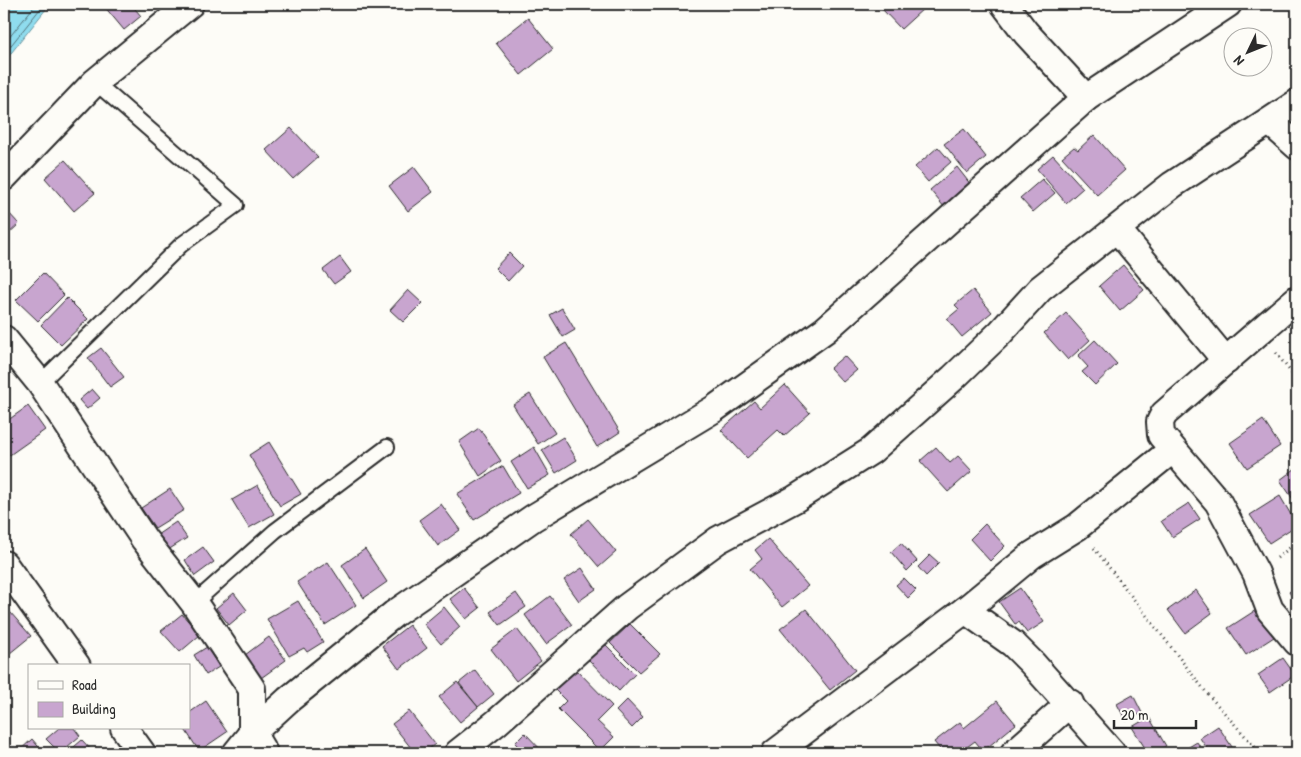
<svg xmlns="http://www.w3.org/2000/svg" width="1301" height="757" font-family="'Patrick Hand',sans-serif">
  <rect width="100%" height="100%" fill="#fdfcf7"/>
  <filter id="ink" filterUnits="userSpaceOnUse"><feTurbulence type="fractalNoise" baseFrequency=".02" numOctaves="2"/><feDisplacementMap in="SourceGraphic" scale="10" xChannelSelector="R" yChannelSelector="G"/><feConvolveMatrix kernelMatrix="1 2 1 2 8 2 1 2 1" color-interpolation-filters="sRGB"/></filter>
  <g filter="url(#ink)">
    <!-- water -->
    <path fill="#8fdcee" stroke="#6795a0" d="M4,4H50L4,62Z"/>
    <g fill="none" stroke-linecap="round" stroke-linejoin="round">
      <!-- shore -->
      <g stroke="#537279" stroke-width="1">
        <path d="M4,44L36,4"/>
        <path d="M4,54L44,4"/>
      </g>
    </g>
    <!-- building -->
    <g fill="#c8a5cf" stroke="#2b2b2b">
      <path d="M106,4H131L141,16L124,30L104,6Z"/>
      <path d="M886,4H919L924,8L901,29L881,8Z"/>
      <path d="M528,18L553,49L521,75L496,43Z"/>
      <path d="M291,128L318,157L293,179L266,150Z"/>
      <path d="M964,129L986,157L967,173L944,144Z"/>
      <path d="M1094,135L1125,170L1097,195L1062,157L1074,147L1078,150Z"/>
      <path d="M938,147L951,162L928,182L915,167Z"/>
      <path d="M1053,155L1083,188L1066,203L1037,169Z"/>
      <path d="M65,160L95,193L74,211L45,178Z"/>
      <path d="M414,167L433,192L408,211L389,186Z"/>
      <path d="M957,167L971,185L945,208L930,190Z"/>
      <path d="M1042,179L1055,193L1033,212L1020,198Z"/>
      <path d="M7,211L19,224L4,238V214Z"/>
      <path d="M509,253L522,266L508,281L495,268Z"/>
      <path d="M340,257L351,272L334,284L323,270Z"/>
      <path d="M1123,265L1144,290L1120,311L1099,286Z"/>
      <path d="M43,273L64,295L38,321L16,300Z"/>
      <path d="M408,290L422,303L403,322L390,310Z"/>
      <path d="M973,290L992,312L962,337L947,319L959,309L955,305Z"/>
      <path d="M67,298L88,319L61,345L41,325Z"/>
      <path d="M562,308L575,330L563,337L550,315Z"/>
      <path d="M1066,313L1090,340L1068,360L1044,333Z"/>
      <path d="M1095,340L1117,364L1095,385L1082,372L1088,367L1078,356Z"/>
      <path d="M566,343L620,432L597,447L543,357Z"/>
      <path d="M101,348L124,377L110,387L88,358Z"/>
      <path d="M844,356L857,370L843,382L830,368Z"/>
      <path d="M785,385L810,413L784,436L778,430L747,458L721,430L754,401L760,408Z"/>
      <path d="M92,389L100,398L87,409L79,400Z"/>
      <path d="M530,394L555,433L538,444L513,405Z"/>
      <path d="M28,406L45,430L4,459V423Z"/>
      <path d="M1263,420L1280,446L1247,468L1230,443Z"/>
      <path d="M479,428L501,461L480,476L459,442Z"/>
      <path d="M563,437L577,460L556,473L542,450Z"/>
      <path d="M269,442L301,494L280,506L249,455Z"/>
      <path d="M534,447L550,475L527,488L511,462Z"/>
      <path d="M936,447L950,463L958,456L972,471L948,492L920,461Z"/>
      <path d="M503,466L519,493L474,520L457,494Z"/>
      <path d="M1296,468L1297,470V505L1280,480Z"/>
      <path d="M258,485L274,514L249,528L232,500Z"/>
      <path d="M170,489L184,510L155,528L141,508Z"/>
      <path d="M1280,496L1297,525L1269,543L1250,515Z"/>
      <path d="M1189,503L1200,519L1172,537L1161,521Z"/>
      <path d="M441,504L460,530L438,546L419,520Z"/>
      <path d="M588,519L616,552L599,567L571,534Z"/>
      <path d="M176,522L187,538L168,550L157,535Z"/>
      <path d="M985,524L1005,546L990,561L970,539Z"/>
      <path d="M768,539L808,586L782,607L750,569L762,559L755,550Z"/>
      <path d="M901,543L917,561L907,571L891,552Z"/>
      <path d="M203,547L214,562L195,576L185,560Z"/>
      <path d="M365,549L387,582L364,598L342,565Z"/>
      <path d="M930,555L939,563L926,576L918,567Z"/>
      <path d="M328,562L356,605L325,625L297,582Z"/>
      <path d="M582,568L596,589L579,601L564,580Z"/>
      <path d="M904,578L916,590L908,598L896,585Z"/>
      <path d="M1297,585V604L1289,592Z"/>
      <path d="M464,588L480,608L466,619L450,599Z"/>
      <path d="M1020,588L1044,622L1027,633L1019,622L1015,624L999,602Z"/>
      <path d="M1196,590L1212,613L1185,633L1168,610Z"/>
      <path d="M234,593L247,610L229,625L216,608Z"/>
      <path d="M516,593L526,607L500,625L490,612Z"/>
      <path d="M550,596L572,625L546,644L525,615Z"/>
      <path d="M298,601L323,642L307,652L304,648L289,656L267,619Z"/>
      <path d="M444,607L460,627L441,644L424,624Z"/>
      <path d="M806,609L855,670L830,690L780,629Z"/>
      <path d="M1256,610L1274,637L1246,655L1228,628Z"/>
      <path d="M10,612L31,636L4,658V617Z"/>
      <path d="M182,614L200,635L180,652L161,631Z"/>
      <path d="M630,624L660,654L639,672L610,643Z"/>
      <path d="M409,625L427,648L399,669L382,646Z"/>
      <path d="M517,629L541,661L516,681L491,649Z"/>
      <path d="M269,637L286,660L261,678L245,655Z"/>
      <path d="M604,643L635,674L619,691L588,659Z"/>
      <path d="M207,647L219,667L206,675L194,655Z"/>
      <path d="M1283,658L1295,675L1270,692L1258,675Z"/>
      <path d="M574,667L612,706L597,721L614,737L600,751L558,709L566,701L553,688Z"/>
      <path d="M475,670L494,694L478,707L459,683Z"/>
      <path d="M457,682L478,707L460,722L439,697Z"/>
      <path d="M1133,695L1142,713L1126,721L1117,704Z"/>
      <path d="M627,700L643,717L632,728L616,711Z"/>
      <path d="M206,701L227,732L199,751L184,728H189V713Z"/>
      <path d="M997,701L1016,724L983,751L975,741L959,753H943L934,742L960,722L964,728Z"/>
      <path d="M409,711L435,744L424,753H415L392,724Z"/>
      <path d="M1149,717L1166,746L1153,753H1148L1132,727Z"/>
      <path d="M1218,726L1236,753H1210L1200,738Z"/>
      <path d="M59,728H74L80,736L60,753L46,739Z"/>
      <path d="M525,733L544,753H525L515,743Z"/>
      <path d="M32,739L43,752L17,753Z"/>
      <path d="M82,740L94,753H67Z"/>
      <path d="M1197,742L1204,753H1179Z"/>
    </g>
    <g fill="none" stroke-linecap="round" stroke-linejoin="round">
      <defs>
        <g id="lane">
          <path d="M40,383L181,245L236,205L95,82"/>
          <path d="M194,603L275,531L387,447"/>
        </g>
        <g id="street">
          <path d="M1004,4L1026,33L1086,98"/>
          <path d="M1270,122L1297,146"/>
          <path d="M4,177L95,82L190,4"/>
          <path d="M1117,229L1226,361"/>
          <path d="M1297,299L1164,414L1160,422L1161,435L1218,502L1256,573L1270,610L1297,642"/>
          <path d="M4,339L40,383L144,539L194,603L252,689V733L264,753"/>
          <path d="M4,564L77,666"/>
          <path d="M965,610L1013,644L1032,663L1112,753"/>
          <path d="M124,728L142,753"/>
          <path d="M236,753L252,733L288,700L394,614L533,518L714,409L825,330L1086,98L1228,4"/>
          <path d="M458,753L496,723L627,607L718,540L795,499L871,451L953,378L1000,333L1040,289L1172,185L1297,103"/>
          <path d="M775,753L965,610L1032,555L1077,527L1172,450"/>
          <path d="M1014,753L1070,703"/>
        </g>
      </defs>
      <!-- lane casing -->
      <use href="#lane" stroke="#2b2b2b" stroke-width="18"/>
      <!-- street casing -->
      <use href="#street" stroke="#2b2b2b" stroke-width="30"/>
      <!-- path -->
      <g stroke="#2b2b2b" stroke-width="3" stroke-dasharray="1 4" stroke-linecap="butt">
        <path d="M1276,353L1297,380"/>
        <path d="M1094,548L1206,692L1260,753"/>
        <path d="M1277,558L1297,542"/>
      </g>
      <!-- lane -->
      <use href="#lane" stroke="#fdfcf7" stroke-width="14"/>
      <!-- street -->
      <use href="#street" stroke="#fdfcf7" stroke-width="26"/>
    </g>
  </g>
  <!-- margin -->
  <rect width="1301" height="757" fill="none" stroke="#fdfcf7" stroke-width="20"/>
  <rect x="10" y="10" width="1281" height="737" fill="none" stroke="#2b2b2b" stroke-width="2" filter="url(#ink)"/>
  <!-- legend -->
  <rect x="28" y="664" width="162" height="65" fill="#fdfcf7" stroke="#a9a8a5"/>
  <rect x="38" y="681" width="25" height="8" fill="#fdfcf7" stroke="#a9a8a5"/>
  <text x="72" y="690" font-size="15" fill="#2b2b2b">Road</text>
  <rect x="38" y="702" width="25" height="15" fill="#c8a5cf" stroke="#a9a8a5"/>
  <text x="72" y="714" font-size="15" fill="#2b2b2b">Building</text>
  <!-- north arrow -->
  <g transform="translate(1248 52) rotate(227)"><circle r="24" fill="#fdfcf7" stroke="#a9a8a5"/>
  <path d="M0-4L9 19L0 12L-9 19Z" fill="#2b2b2b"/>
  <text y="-8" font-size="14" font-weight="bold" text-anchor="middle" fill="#2b2b2b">N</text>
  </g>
  <!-- scale -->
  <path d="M1114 720v8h82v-8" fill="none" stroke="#2b2b2b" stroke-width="2.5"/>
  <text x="1121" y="720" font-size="15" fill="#2b2b2b" stroke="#fdfcf7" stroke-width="4" paint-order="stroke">20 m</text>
</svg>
